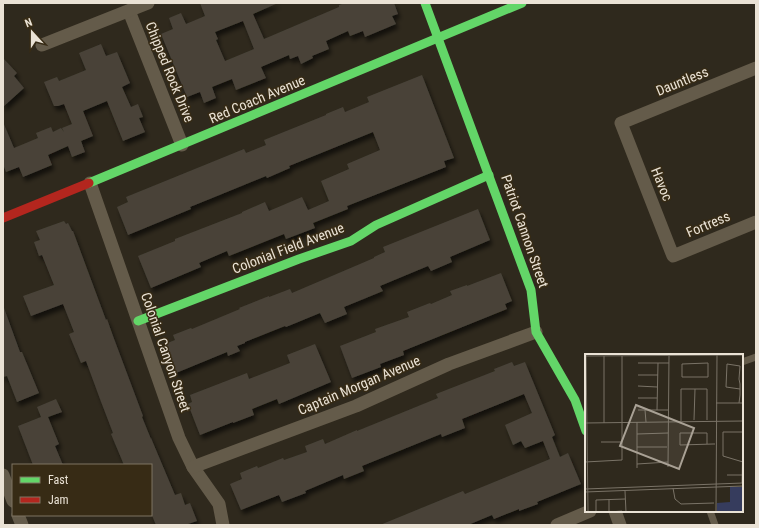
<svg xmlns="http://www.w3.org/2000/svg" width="759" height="528" font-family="'Roboto Condensed',sans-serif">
  <defs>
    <filter id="shadow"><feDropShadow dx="2.5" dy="4.5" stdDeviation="2" flood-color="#0009"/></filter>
  </defs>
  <rect width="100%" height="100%" fill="#2f291d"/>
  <!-- building -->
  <g fill="#484339" fill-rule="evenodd" filter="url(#shadow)">
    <path d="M200,3H278L253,14L264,39L339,7V5L345,3H394L398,14L392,16L396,24L377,32L365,37L363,31L350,36L348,31L326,41L329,49L312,56L313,58L301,64L298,56L290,59L289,55L261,67L266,78L236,90L232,79L212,87L216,98L204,103L200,92L187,97L161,34L173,29L169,18L181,13L186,24L205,16ZM243,21L254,49L225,61L216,40L218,39L215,32Z"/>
    <path d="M101,44L106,56L117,52L130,83L122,87L131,107L138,104L143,117L139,118L145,132L123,141L107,101L83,111L93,136L81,141L85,152L72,157L68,146L48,155L52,165L23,177L19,167L6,172L3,164V122L14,148L38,138L36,133L51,127L53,132L61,128L64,132L62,128L72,124L64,104L58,106H54L44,82L57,77L59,81L86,70L79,53Z"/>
    <path d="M3,58L17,73L14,76L24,88L3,107Z"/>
    <path d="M422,75L454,158L444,161L446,167L347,206L348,209L313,223L315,228L286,239L284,234L229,256L227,251L199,263L201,267L151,288L138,256L175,241V239L242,213V212L265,202L269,211L302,197L308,210L329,201L321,181L349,169L347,164L380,150L373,132L289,166L290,168L267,178L266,176L222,194L190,207L191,209L128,235L117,207L128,202L126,197L244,149L246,153L266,145L264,140L326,115V114L343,107L345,112L369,102L367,97Z"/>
    <path d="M478,209L490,240L450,257L452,262L431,271L428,266L380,286L383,291L344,307L347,314L325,323L320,313L286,327L285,326L245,342V343L237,346L240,351L228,356L227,352L176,373L165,344L175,340L173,335L191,328L192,329L240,309L239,308L269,296V297L290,289L292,293L374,258V257L385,252L383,247Z"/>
    <path d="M64,221L66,224L68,223L72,231H73L106,320L107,319L113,336L143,416L142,417L151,439V438L175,495L181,493L185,505L190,503L197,521L185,525H156L151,513V465H124L111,434L113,433L100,399L86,361L81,363L69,334L74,332L63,304L31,316L23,296L54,285L42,255L39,256L34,242L40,240L36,231Z"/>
    <path d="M501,273L512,301L505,304L507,309L403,351L404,355L380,364L381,367L352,378L340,346L376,332L375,329L409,317L407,312L430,303L431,304L452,295L450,291L467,285V286Z"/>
    <path d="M3,308H4L20,352H22L39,393L17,402L7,376L3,377Z"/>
    <path d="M315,344L331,382L279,404L277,399L252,409L254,415L233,423V422L200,435L188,404L192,402L190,395L247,373L249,379L290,363L287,355Z"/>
    <path d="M512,362L514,366L525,362L555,435L552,437L560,457L568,453L581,484L537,502L538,504L519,511V509L494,519L492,515L468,525H380L463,491L465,494L550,459L543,441L525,448L521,441L513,445L505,425L532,413L524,394L462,419L465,428L442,437L441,434L362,466L364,471L344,479L343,475L305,491L306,493L282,502L279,495L241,510L230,484L242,479L240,473L257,466L258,468L283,458L284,460L307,452L305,446L323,439L325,444L357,430V431L438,398L436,394L495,371L494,369Z"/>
    <path d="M56,399L62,412L48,417L59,444L55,446L63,465H33L18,426L41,417L37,407Z"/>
  </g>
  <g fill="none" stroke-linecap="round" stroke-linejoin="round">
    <!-- lane -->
    <g stroke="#645b4a" stroke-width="7">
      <path d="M742,362L756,357"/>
      <path d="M710,511L715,525"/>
    </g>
    <!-- street -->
    <g stroke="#645b4a" stroke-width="13">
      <path d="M129,11L182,145"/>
      <path d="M42,45L148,3"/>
      <path d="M756,68L621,123L673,256L756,222"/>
      <path d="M90,183L179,438L193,467L219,504L223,525"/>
      <path d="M193,467L356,406L449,364L536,332"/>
      <path d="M3,475L13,501"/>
      <path d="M615,511L620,525"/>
      <path d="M18,515L22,525"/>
      <path d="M557,525L590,511"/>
    </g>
    <!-- fast -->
    <g stroke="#63d668" stroke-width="9">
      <path d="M425,3L531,290L536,332L575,400L586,431"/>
      <path d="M89,183L522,3"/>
      <path d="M138,321L299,259L351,241L376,225L489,175"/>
    </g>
    <!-- jam -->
    <path stroke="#b3261e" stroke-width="9" d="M3,218L89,183"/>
  </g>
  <g text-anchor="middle" stroke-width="3" stroke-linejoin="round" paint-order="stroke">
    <!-- street labels -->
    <g font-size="14" fill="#eae2d5" stroke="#372b15">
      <text transform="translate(170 72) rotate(68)" y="5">Chipped Rock Drive</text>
      <text transform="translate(682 81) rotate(-22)" y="5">Dauntless</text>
      <text transform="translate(257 99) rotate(-23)" y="5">Red Coach Avenue</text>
      <text transform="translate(662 184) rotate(68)" y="5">Havoc</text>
      <text transform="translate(708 224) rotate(-23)" y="5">Fortress</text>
      <text transform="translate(525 231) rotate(71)" y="5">Patriot Cannon Street</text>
      <text transform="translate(288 248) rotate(-21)" y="5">Colonial Field Avenue</text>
      <text transform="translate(166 352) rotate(71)" y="5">Colonial Canyon Street</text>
      <text transform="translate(359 385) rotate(-23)" y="5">Captain Morgan Avenue</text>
    </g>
  </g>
  <!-- overview -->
  <g transform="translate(585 354)">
    <rect width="158" height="158" fill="#2f291d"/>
    <path d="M145,133H158V158H132V149L145,148Z" fill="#363c5d"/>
    <path fill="none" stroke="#7a7367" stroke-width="1" d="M1,0L3,158M0,2L158,1M53,9H84M123,9V23H97V10ZM53,21H73M53,32L72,33M53,44H72M131,49H158M154,49L155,41V30L154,25L155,12L142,10L141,33L155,35M53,56H84M60,56L61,68M72,56L73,9M109,66L110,35M96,67V35H122V66M0,69L158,67M19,69V2M52,80L83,79M16,88H37M122,90V79H95V91L128,90H130M52,93H82M0,108L37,106V2M158,108L138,102V78H158M52,110L83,108M83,113L84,2M52,114V68M142,121H158M157,129L158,84M88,134L90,145L96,150L129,149M0,135L158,129M40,137L41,158M0,138L158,132M24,145V158M11,158V146L40,145M24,158L37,157M131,158L132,0"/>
    <path fill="#a9a195" fill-opacity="0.15" stroke="#a9a195" stroke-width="2" d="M51,51L109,74L94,115L35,92Z"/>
    <rect width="158" height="158" fill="none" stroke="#eae2d5" stroke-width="2"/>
  </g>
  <!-- border -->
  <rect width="759" height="528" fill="none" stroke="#eae2d5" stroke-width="8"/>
  <!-- legend -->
  <rect x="12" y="464" width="140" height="52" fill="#372b15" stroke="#7f7462"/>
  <rect x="20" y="477" width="20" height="6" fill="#63d668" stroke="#7f7462"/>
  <text x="48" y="484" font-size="12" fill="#eae2d5">Fast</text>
  <rect x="20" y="497" width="20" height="6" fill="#b3261e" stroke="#7f7462"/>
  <text x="48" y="504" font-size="12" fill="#eae2d5">Jam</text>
  <!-- north arrow -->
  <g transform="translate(32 32) rotate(339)" stroke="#372b15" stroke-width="3" paint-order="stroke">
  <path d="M0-3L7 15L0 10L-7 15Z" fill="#eae2d5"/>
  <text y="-6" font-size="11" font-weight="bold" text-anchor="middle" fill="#eae2d5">N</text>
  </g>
</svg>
